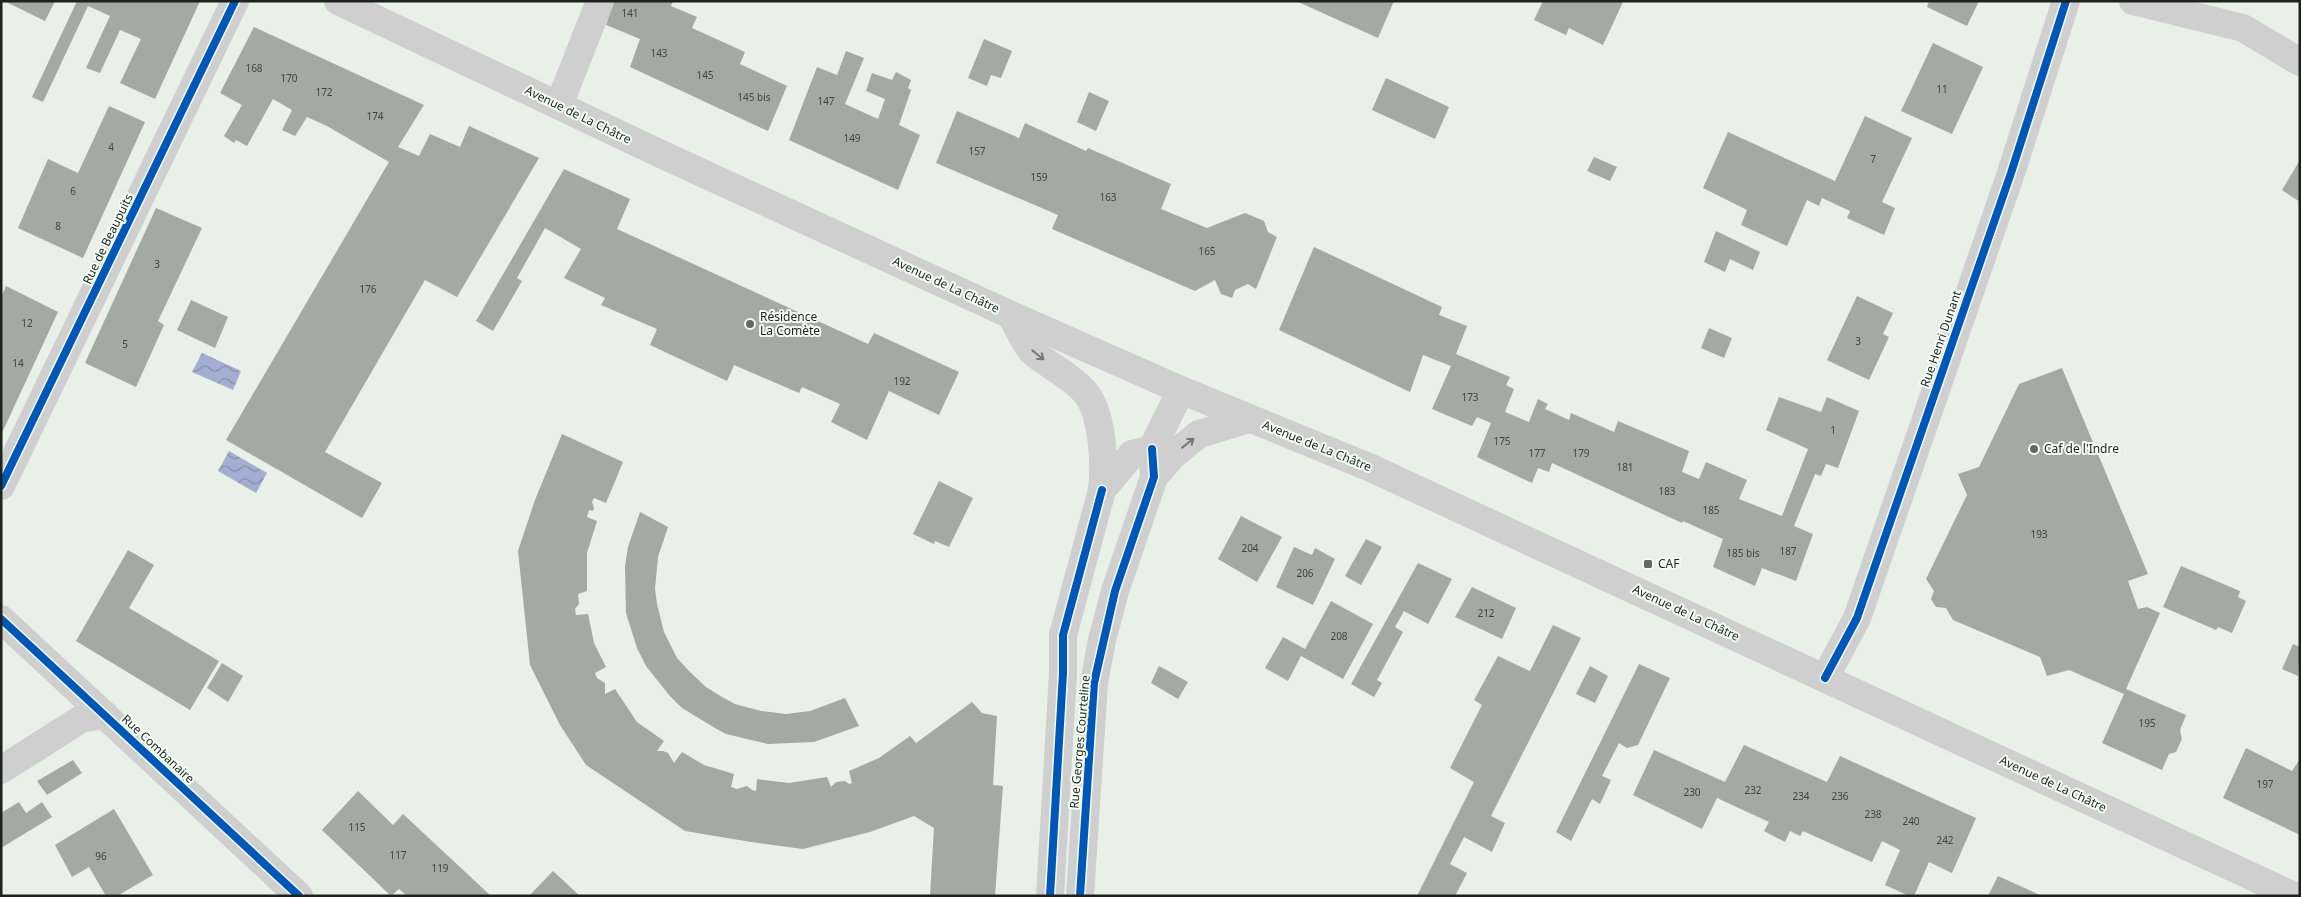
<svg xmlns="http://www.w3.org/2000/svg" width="2301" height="897" font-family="'Noto Sans',sans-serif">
  <defs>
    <pattern id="water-waves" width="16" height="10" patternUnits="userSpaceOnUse" patternTransform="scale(1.25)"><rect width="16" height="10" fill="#a3aed2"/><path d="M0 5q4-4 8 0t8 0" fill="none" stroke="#848daa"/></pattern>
  </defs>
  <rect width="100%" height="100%" fill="#e8f0e8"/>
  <!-- water -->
  <g fill="url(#water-waves)">
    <path d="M202,353L241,371L233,390L192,372Z"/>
    <path d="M229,451L267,473L256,493L218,471Z"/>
  </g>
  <!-- building -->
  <g fill="#a3a9a3">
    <path d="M4,1H55L45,21Z"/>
    <path d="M77,1H200L155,99L120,83L141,39L120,30L100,73L86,68L110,16L88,6L43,102L32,97Z"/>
    <path d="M614,1H673L671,6L697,17L692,28L745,52L740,64L787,86L768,131L630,67L640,39L606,25Z"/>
    <path d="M1296,1H1394L1378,38Z"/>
    <path d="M1543,1H1622L1623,2L1603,45L1569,28L1566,35L1534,20Z"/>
    <path d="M1929,1H1979L1967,26L1927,7Z"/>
    <path d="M254,27L424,105L398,147L419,156L430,134L460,147L469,126L539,158L457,297L425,280L325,452L382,483L362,518L226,440L389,162L327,126L307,117L295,136L282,130L292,110L273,99L247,146L236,140L234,143L224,136L242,105L220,93Z"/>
    <path d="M984,39L1012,51L1001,78L991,75L987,86L968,78Z"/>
    <path d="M1933,43L1983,67L1952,134L1901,111Z"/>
    <path d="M846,51L864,58L845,104L878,119L885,99L866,91L872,73L892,80L896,72L911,80L908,88L911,90L899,125L920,135L898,190L789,140L817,67L837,75Z"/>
    <path d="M1386,78L1449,107L1435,139L1372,110Z"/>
    <path d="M1089,92L1109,101L1096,131L1077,122Z"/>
    <path d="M109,106L145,122L83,258L18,228L48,159L78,173Z"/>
    <path d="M957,111L1019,138L1025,123L1086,151L1088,148L1171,184L1161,209L1207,228L1245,213L1264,221L1268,232L1277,237L1256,289L1248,284L1235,290L1232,298L1221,294L1215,280L1195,291L1052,229L1058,215L936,163Z"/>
    <path d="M1865,116L1912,138L1882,202L1895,208L1884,235L1847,218L1850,211L1822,198L1819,206L1807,200L1787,246L1741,225L1747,210L1703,188L1728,132L1835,181Z"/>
    <path d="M1594,157L1617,167L1610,181L1587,171Z"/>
    <path d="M2300,160V202L2282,190Z"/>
    <path d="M564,169L630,199L617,229L868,344L874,333L959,372L939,415L889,391L867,440L831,422L840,404L802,387L799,393L734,365L727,381L650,345L657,329L601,305L605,298L564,278L581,249L545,228L517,278L522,281L493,331L476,321Z"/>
    <path d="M156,208L202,228L158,321L164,325L136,387L85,363Z"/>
    <path d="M1716,231L1760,252L1753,270L1730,259L1725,272L1704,262Z"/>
    <path d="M1314,247L1442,307L1439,315L1467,326L1456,354L1510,377L1506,385L1514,389L1505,412L1529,422L1538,399L1548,404L1545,409L1569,420L1571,413L1614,432L1618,421L1689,451L1682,472L1699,479L1706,462L1747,480L1739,499L1782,516L1808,449L1766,430L1779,397L1821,412L1827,397L1859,411L1838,468L1826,464L1821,476L1815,474L1794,526L1813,534L1796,581L1762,568L1755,586L1713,567L1723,539L1683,521L1682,523L1552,463L1549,472L1538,468L1532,483L1477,457L1491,423L1477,417L1472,426L1432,409L1451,366L1423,355L1410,392L1279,330Z"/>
    <path d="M6,286L58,312L1,435V298Z"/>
    <path d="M1857,296L1893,313L1883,334L1889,337L1869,380L1827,360Z"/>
    <path d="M191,300L228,317L215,348L177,330Z"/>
    <path d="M1709,328L1732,338L1724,358L1701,348Z"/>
    <path d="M2062,368L2148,574L2128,581L2138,609L2147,607L2160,613L2126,689L2186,715L2180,730L2182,739L2176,752L2169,754L2162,770L2102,743L2124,694L2069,670L2047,676L2040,657L1953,620L1946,608L1936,607L1931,599L1934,591L1926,579L1967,495L1958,474L1979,467L2019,384Z"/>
    <path d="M562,434L623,462L606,503L594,498L592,502L594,508L593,511L589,510L587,517L597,521L587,553V591L578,594L579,604L575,609L576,615L588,614L594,643L606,667L595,673L597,678L605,683V694L615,689L637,722L664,741L657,751H663L668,753L674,763L682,752L704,765L734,774L731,787L737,789L747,786L752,790L756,791L757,779L789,783L827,777L831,787L836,782L845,781L849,784L852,783L849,771L879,758L910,736L916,743L972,702L982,713L997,716L993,785L1003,786L995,896H930L934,828L914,816L870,832L803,849L751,842L685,831L586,765L560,725L530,665L518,551L535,500Z"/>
    <path d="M939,481L973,498L949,547L935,541L934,544L913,534Z"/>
    <path d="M640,512L668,527L658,557L655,589L657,604L664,632L677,658L691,673L706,687L722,697L735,704L761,711L786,714L810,711L845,698L859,726L814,742L768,744L726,734L715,728L682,708L669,695L646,666L637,648L626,613L625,566L628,547Z"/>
    <path d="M1241,516L1282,537L1257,582L1218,559Z"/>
    <path d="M1366,539L1382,547L1361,585L1345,576Z"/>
    <path d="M1294,547L1312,555L1315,548L1335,559L1313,605L1276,587Z"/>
    <path d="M128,550L154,565L129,608L219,661L190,710L76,641Z"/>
    <path d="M1418,563L1452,579L1428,624L1404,611L1395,627L1403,632L1377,680L1382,683L1374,697L1351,684Z"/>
    <path d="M2181,566L2240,591L2238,597L2246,601L2232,633L2218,627L2216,630L2163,607Z"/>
    <path d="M1472,587L1516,608L1502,639L1455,617Z"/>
    <path d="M1331,601L1373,624L1343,679L1301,656L1288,681L1265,668L1283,637L1305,649Z"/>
    <path d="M1553,625L1581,638L1491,816L1505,823L1492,852L1464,837L1450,864L1467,873L1455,896H1417L1474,782L1450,768L1482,705L1474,700L1498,656L1530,671Z"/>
    <path d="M2293,644L2300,647L2298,676L2282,669Z"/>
    <path d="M222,663L243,676L228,702L207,688Z"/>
    <path d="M1639,664L1670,678L1638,745L1627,748L1619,743L1602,776L1611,780L1600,804L1592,799L1571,841L1556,832Z"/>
    <path d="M1159,666L1188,682L1178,699L1151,683Z"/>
    <path d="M1590,666L1608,676L1595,703L1576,694Z"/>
    <path d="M1744,745L1827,782L1840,756L1976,818L1952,873L1929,862L1914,896H1909L1885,885L1900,850L1882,841L1872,862L1803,831L1800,836L1790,831L1785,842L1764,831L1769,822L1717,798L1702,829L1633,795L1654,750L1725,782Z"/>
    <path d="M2246,748L2292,771L2300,759V835L2223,798Z"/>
    <path d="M73,760L82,773L47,795L37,781Z"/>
    <path d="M358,791L393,825L403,814L491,896H407L399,889L391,896L322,830Z"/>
    <path d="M19,802L26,813L42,802L52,817L1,848V813Z"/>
    <path d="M114,809L153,875L117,896H106L89,867L72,877L55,845Z"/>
    <path d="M553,871L580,896H529Z"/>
    <path d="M1998,876L2042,896H1988Z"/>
  </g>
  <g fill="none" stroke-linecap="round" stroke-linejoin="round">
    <!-- street -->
    <g stroke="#cecfce" stroke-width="28">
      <path d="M2133,1L2243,28L2300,62"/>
      <path d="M559,105L600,1"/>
      <path d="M1,486L235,1"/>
      <path d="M1,619L299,896"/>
      <path d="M1825,678L1857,618L2011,173L2066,1"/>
      <path d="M1,770L81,719L105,715"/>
    </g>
    <!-- secondary -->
    <g stroke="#cecfce" stroke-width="28">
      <path d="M338,1L663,155L1011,315L1181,390L1371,468L2294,896"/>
      <path d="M1011,315C1017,325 1026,347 1035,354C1051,367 1068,374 1084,391C1103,411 1105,465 1102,490L1063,635V673L1050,896"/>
      <path d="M1154,477L1173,455L1199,434L1249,419"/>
      <path d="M1102,490L1132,454L1152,449"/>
      <path d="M1080,896L1094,683L1102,640L1115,591L1154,477L1152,449L1181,390"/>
    </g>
    <defs>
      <g id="cycleway">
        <path d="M1,486L235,1"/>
        <path d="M1,619L299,896"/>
        <path d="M1825,678L1857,618L2011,173L2066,1"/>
        <path d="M1050,896L1063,673V635L1102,490"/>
        <path d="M1080,896L1094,683L1115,591L1154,477L1152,449"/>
      </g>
    </defs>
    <!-- cycleway casing -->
    <use href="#cycleway" stroke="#f5fef6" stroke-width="11"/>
    <!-- cycleway -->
    <use href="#cycleway" stroke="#0057b8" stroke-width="8"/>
  </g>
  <!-- one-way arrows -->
  <defs><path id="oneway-shaft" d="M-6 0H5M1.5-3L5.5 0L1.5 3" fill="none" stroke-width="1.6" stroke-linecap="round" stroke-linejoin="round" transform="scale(1.25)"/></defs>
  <g stroke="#757876">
    <use href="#oneway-shaft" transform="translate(1038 355) rotate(39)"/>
    <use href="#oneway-shaft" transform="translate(1188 443) rotate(-38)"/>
  </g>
  <!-- markers -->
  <g fill="#636a64" stroke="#f5fef6" stroke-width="2">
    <circle cx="750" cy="324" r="5"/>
    <circle cx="2034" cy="449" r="5"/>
    <rect x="1643" y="559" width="10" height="10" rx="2.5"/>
  </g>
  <g text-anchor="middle" stroke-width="4" stroke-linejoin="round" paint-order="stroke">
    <!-- number labels -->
    <g font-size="10" fill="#3e443e">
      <text x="630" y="17">141</text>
      <text x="659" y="57">143</text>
      <text x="254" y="72">168</text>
      <text x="705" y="79">145</text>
      <text x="289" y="82">170</text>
      <text x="1942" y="93">11</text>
      <text x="324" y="96">172</text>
      <text x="754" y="101">145 bis</text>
      <text x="826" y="105">147</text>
      <text x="375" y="120">174</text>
      <text x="852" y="142">149</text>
      <text x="111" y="151">4</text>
      <text x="977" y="155">157</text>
      <text x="1873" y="163">7</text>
      <text x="1039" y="181">159</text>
      <text x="73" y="195">6</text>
      <text x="1108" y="201">163</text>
      <text x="58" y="230">8</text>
      <text x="1207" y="255">165</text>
      <text x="157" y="268">3</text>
      <text x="368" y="293">176</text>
      <text x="27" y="327">12</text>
      <text x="1858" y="345">3</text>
      <text x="125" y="348">5</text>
      <text x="18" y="367">14</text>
      <text x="902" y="385">192</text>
      <text x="1470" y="401">173</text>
      <text x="1833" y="434">1</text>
      <text x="1502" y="445">175</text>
      <text x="1537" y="457">177</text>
      <text x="1581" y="457">179</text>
      <text x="1625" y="471">181</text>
      <text x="1667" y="495">183</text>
      <text x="1711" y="514">185</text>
      <text x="2039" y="538">193</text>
      <text x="1250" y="552">204</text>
      <text x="1788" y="555">187</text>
      <text x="1743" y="557">185 bis</text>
      <text x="1305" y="577">206</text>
      <text x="1486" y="617">212</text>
      <text x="1339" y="640">208</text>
      <text x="2147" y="727">195</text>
      <text x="2265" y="788">197</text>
      <text x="1753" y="794">232</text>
      <text x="1692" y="796">230</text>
      <text x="1801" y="800">234</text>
      <text x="1840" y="800">236</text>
      <text x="1873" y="818">238</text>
      <text x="1911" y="825">240</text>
      <text x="357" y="831">115</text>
      <text x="1945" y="844">242</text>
      <text x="398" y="859">117</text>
      <text x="101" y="860">96</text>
      <text x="440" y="872">119</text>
    </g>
    <!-- street labels -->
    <g font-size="12" fill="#1c221d" stroke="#f5fef6">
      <text transform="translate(578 115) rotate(26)" y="4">Avenue de La Châtre</text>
      <text transform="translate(108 239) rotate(-64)" y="4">Rue de Beaupuits</text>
      <text transform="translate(946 285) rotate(25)" y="4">Avenue de La Châtre</text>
      <text transform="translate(1941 339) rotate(-71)" y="4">Rue Henri Dunant</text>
      <text transform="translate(1317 446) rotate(22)" y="4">Avenue de La Châtre</text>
      <text transform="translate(1686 613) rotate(25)" y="4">Avenue de La Châtre</text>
      <text transform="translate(1080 742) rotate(-85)" y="4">Rue Georges Courteline</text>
      <text transform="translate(158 749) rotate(43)" y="4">Rue Combanaire</text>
      <text transform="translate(2053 784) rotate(25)" y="4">Avenue de La Châtre</text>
    </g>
    <!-- poi labels -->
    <g font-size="12" fill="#1c221d" stroke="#f5fef6" text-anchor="start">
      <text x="760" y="321">Résidence<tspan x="760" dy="14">La Comète</tspan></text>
      <text x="2044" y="453">Caf de l'Indre</text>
      <text x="1658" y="568">CAF</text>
    </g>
  </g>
  <!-- border -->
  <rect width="2301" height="897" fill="none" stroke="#1c221d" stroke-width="5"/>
</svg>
